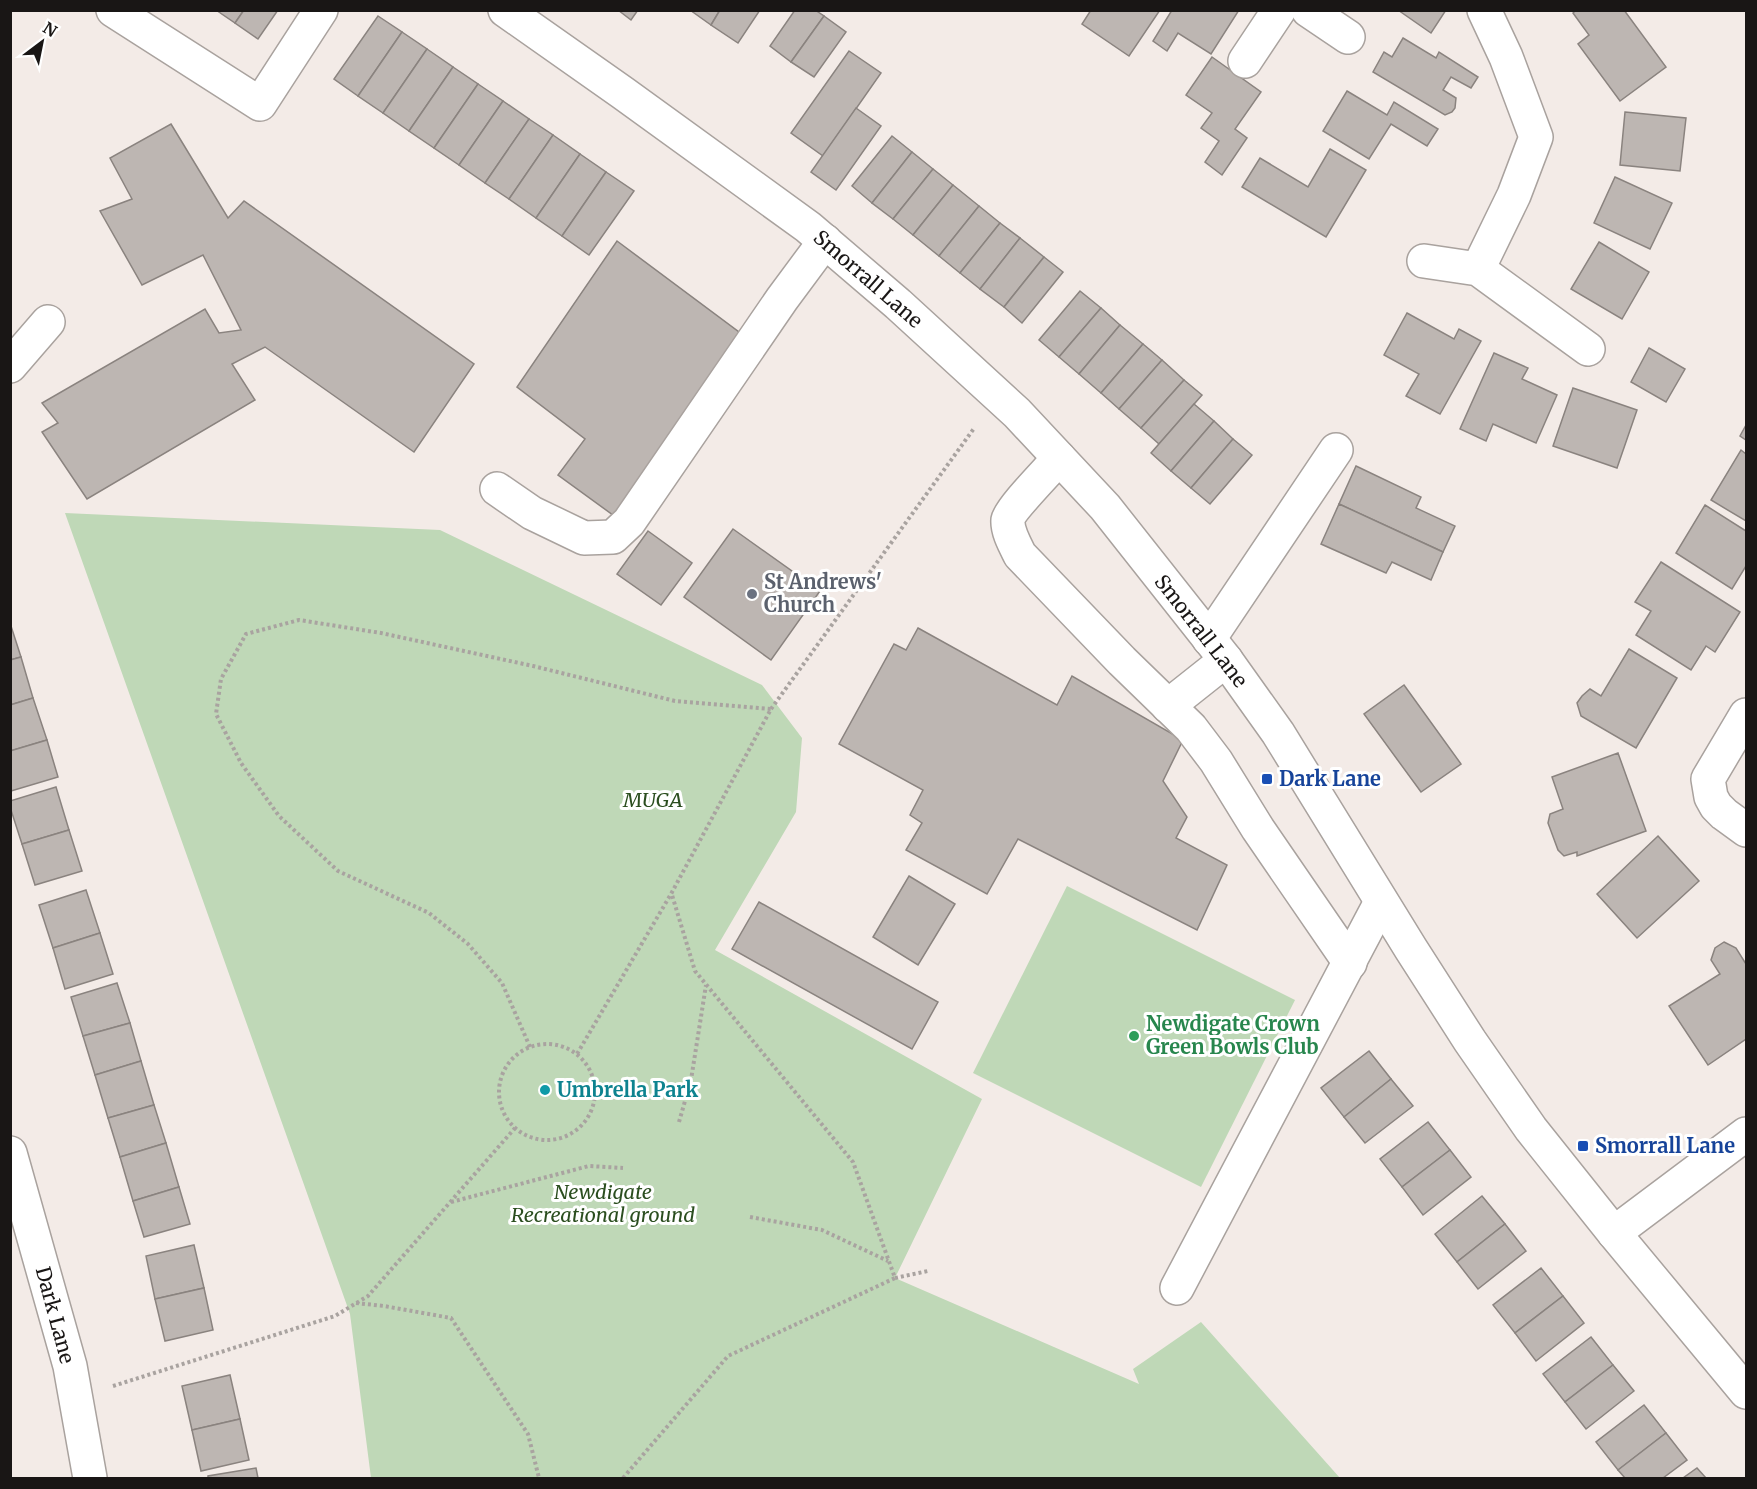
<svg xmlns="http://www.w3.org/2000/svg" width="1757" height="1489" font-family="Merriweather,serif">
  <rect width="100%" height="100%" fill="#f3ebe7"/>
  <!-- green -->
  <g fill="#bfd8b7">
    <path d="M65,513L440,530L762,685L802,738L796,812L715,950L982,1099L895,1278L1139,1384L1133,1369L1201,1322L1340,1478H371L350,1314Z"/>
    <path d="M1067,886L1295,1000L1201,1187L973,1073Z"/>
  </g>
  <!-- building -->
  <g fill="#bdb6b2" stroke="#8a837f" stroke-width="1.5">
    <path d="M216,10H244L235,23Z"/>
    <path d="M244,10H278L258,39L235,23Z"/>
    <path d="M618,10H638L631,20Z"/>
    <path d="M690,10H720L711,25Z"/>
    <path d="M720,10H760L738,43L711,25Z"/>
    <path d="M795,10H815L824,16L791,62L770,46Z"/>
    <path d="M1091,10H1160L1129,56L1082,24Z"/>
    <path d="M1172,10H1239L1211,54L1178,33L1167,51L1153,41Z"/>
    <path d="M1398,10H1446L1431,33Z"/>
    <path d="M1576,10H1624L1666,67L1620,101L1578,44L1589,35L1573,13Z"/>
    <path d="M378,16L402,32L358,96L334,79Z"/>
    <path d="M824,16L846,32L814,77L791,62Z"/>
    <path d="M402,32L427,49L383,113L358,96Z"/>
    <path d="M1403,38L1436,58L1439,52L1478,77L1471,88L1451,77L1443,90L1456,98L1455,108L1452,112L1445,115L1373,72L1384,52L1392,57Z"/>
    <path d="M427,49L453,67L409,131L383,113Z"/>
    <path d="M849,51L881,73L823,156L791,133Z"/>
    <path d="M1212,57L1261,92L1235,129L1247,138L1222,175L1205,162L1219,141L1201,128L1212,113L1186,95Z"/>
    <path d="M453,67L478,84L434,148L409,131Z"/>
    <path d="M478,84L503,101L459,165L434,148Z"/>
    <path d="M1347,91L1387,115L1394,102L1438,129L1427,146L1391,124L1369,159L1323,131Z"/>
    <path d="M503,101L529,119L485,183L459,165Z"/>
    <path d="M856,108L881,126L836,190L811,172Z"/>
    <path d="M1625,112L1686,118L1680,171L1620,165Z"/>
    <path d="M529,119L553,135L509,199L485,183Z"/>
    <path d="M171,124L228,218L244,201L474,364L414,452L265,347L232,364L255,400L87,499L42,432L58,423L42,403L205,309L219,333L241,330L203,255L142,285L100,211L132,199L110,158Z"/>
    <path d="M553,135L580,154L536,218L509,199Z"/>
    <path d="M892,136L912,152L872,203L852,186Z"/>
    <path d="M1330,149L1366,170L1326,237L1242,187L1260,158L1308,187Z"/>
    <path d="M912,152L933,169L893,219L872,203Z"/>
    <path d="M580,154L606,172L562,236L536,218Z"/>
    <path d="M933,169L953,185L913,235L893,219Z"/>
    <path d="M606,172L634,191L589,255L562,236Z"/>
    <path d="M1615,177L1672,203L1650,249L1594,223Z"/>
    <path d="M953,185L979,206L939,256L913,235Z"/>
    <path d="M979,206L1000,223L960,273L939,256Z"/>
    <path d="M1000,223L1020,238L980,289L960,273Z"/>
    <path d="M1020,238L1044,257L1004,307L980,289Z"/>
    <path d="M617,241L747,338L617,518L558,475L585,439L517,387Z"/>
    <path d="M1599,242L1649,272L1622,319L1571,289Z"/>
    <path d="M1044,257L1063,272L1022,323L1004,307Z"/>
    <path d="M1080,291L1101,308L1059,357L1039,340Z"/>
    <path d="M1101,308L1120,325L1079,374L1059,357Z"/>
    <path d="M1407,313L1454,339L1459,329L1481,341L1440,414L1406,396L1419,374L1384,355Z"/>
    <path d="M1120,325L1143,344L1101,393L1079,374Z"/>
    <path d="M1143,344L1162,360L1119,409L1101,393Z"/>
    <path d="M1649,348L1685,369L1666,402L1631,382Z"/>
    <path d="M1494,353L1528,368L1522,379L1557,395L1536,443L1493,424L1486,441L1460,429Z"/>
    <path d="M1162,360L1184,380L1141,428L1119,409Z"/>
    <path d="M1184,380L1202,395L1159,444L1141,428Z"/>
    <path d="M1573,388L1637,410L1617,468L1553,446Z"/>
    <path d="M1194,404L1214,421L1171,471L1151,453Z"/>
    <path d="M1214,421L1233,439L1191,488L1171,471Z"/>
    <path d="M1746,425V440L1740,436Z"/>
    <path d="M1233,439L1252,455L1210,504L1191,488Z"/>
    <path d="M1741,450L1746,454V521L1711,500Z"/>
    <path d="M1356,466L1421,497L1416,508L1455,526L1443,552L1339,504Z"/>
    <path d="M1339,504L1443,552L1431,580L1392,562L1386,573L1321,544Z"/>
    <path d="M1705,505L1746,531V566L1732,589L1676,553Z"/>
    <path d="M733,529L820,591L771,660L684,597Z"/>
    <path d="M648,531L692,563L661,605L617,574Z"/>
    <path d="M1661,562L1740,612L1715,652L1706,646L1691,670L1636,635L1651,611L1635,602Z"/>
    <path d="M10,623L21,657L10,660Z"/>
    <path d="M918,628L1057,705L1072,676L1183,740L1163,781L1187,817L1176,838L1227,865L1197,930L1018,839L987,894L906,850L922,823L910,815L923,790L839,744L894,644L906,650Z"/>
    <path d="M1629,649L1677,678L1636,748L1581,716L1577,703L1582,696L1590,689L1601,696Z"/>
    <path d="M21,657L33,698L10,705V660Z"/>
    <path d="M1404,685L1461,764L1421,792L1364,714Z"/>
    <path d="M33,698L47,740L10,751V705Z"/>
    <path d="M47,740L58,777L11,791L10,751Z"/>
    <path d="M1618,753L1646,831L1577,856V852L1564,856L1558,850L1548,823L1550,814L1563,809L1552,777Z"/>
    <path d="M56,787L69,830L22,844L10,807V801Z"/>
    <path d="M69,830L82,871L35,885L22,844Z"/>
    <path d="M1658,836L1699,881L1637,938L1597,894Z"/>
    <path d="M909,876L955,904L918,965L873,937Z"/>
    <path d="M86,890L100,933L53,948L39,905Z"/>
    <path d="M759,902L938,1002L912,1049L732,949Z"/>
    <path d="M100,933L113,974L65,989L53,948Z"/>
    <path d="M1724,942L1736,948L1746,964V1039L1708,1065L1669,1006L1720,974L1711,960L1715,948Z"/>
    <path d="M117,983L130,1023L83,1036L71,997Z"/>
    <path d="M130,1023L141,1061L95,1075L83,1036Z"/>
    <path d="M1369,1051L1391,1079L1344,1117L1321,1088Z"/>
    <path d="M141,1061L154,1105L108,1118L95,1075Z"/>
    <path d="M1391,1079L1413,1106L1365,1143L1344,1117Z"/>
    <path d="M154,1105L166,1143L120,1157L108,1118Z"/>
    <path d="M1428,1122L1450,1150L1402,1187L1380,1159Z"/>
    <path d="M166,1143L179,1187L133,1201L120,1157Z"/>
    <path d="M1450,1150L1471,1177L1423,1215L1402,1187Z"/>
    <path d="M179,1187L190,1224L144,1237L133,1201Z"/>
    <path d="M1482,1196L1505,1224L1457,1262L1435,1234Z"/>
    <path d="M1505,1224L1526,1251L1478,1289L1457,1262Z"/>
    <path d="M194,1245L204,1288L155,1299L146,1256Z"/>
    <path d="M1541,1268L1563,1296L1515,1333L1493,1305Z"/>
    <path d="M204,1288L213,1330L165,1341L155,1299Z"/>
    <path d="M1563,1296L1584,1323L1536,1361L1515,1333Z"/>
    <path d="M1591,1337L1613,1365L1565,1402L1543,1374Z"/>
    <path d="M1613,1365L1634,1391L1586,1429L1565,1402Z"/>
    <path d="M230,1375L240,1419L192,1430L182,1386Z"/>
    <path d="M1644,1405L1666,1433L1618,1470L1596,1442Z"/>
    <path d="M240,1419L249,1460L201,1471L192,1430Z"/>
    <path d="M1666,1433L1687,1460L1663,1478H1625L1618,1470Z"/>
    <path d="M256,1468L258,1478H208V1476Z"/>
    <path d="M1697,1468L1706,1478H1683Z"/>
  </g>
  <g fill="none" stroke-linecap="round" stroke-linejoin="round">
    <defs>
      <g id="minor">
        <path d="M113,10L260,104L321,10"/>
        <path d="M505,10L623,93L808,227L898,304L1017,413L1105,507L1226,660L1278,733L1411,949L1470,1041L1531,1129L1614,1233L1746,1392"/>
        <path d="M1308,10L1348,37"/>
        <path d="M1245,61L1279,10"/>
        <path d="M1424,261L1478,269L1588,349"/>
        <path d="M1478,269L1514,195L1536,137L1506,57L1484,10"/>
        <path d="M10,366L48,322"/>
        <path d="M1059,458C1050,469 1010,509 1008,520C1007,531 1015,545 1020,555L1122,661L1191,728L1216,761L1258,829L1350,963"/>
        <path d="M497,489L532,513L584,538L613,537L629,522L782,299L825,241"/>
        <path d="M1209,639L1336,450"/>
        <path d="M1168,706L1226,660"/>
        <path d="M1746,715L1708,779L1711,797L1716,806L1724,814L1746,830"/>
        <path d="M10,1153L70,1366L90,1478"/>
        <path d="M1614,1233L1746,1134"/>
        <path d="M1177,1288L1381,902"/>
      </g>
    </defs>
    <!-- minor casing -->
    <use href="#minor" stroke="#a9a29e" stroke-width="36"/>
    <!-- path -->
    <g stroke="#a9a3a0" stroke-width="4" stroke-dasharray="3 3" stroke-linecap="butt">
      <path d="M771,709L975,427"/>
      <circle cx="547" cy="1092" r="48"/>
      <path d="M530,1047L502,983L468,944L429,913L338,871L279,816L241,763L216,714L221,679L246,634L299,620L381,633L533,666L675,701L771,709L671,894L577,1054"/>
      <path d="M679,1122L691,1080L706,985"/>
      <path d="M451,1202L589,1166L623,1168"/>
      <path d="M750,1217L822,1230L888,1261"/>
      <path d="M895,1278L928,1271"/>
      <path d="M356,1303L384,1306L451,1318L528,1434L539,1478"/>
      <path d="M113,1386L335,1316L368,1296L515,1128"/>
      <path d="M623,1478L728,1356L895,1278L853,1162L695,971L672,895"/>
    </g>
    <!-- minor -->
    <use href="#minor" stroke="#fff" stroke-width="33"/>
  </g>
  <!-- markers -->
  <circle fill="#6b7280" stroke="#fff" stroke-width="2" cx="752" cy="594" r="6"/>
  <g fill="#1a4fb4" stroke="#fff" stroke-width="2">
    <rect x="1261" y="773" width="12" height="12" rx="3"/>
    <rect x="1577" y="1140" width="12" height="12" rx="3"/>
  </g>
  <circle fill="#2e9e5b" stroke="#fff" stroke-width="2" cx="1134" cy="1036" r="6"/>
  <circle fill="#0f9aa8" stroke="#fff" stroke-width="2" cx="545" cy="1090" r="6"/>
  <g text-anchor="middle" stroke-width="6" stroke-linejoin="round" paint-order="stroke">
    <!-- street labels -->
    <g font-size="20" fill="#191615" stroke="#fff">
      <text transform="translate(868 279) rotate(41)" y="7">Smorrall Lane</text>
      <text transform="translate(1201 631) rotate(52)" y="7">Smorrall Lane</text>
      <text transform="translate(55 1315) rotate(75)" y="7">Dark Lane</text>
    </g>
    <!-- worship labels -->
    <g font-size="20" font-weight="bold" fill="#5b616d" stroke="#fff" text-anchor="start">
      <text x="764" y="589">St Andrews'<tspan x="764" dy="23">Church</tspan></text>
    </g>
    <!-- transit labels -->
    <g font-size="20" font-weight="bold" fill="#164399" stroke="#fff" text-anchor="start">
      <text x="1279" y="786">Dark Lane</text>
      <text x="1595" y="1153">Smorrall Lane</text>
    </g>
    <!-- park labels -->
    <g font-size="20" font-style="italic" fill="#2b4e1f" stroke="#fff">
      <text x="653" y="807">MUGA</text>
      <text x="603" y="1199">Newdigate<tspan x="603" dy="23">Recreational ground</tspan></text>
    </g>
    <!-- leisure labels -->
    <g font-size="20" font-weight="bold" fill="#27864d" stroke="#fff" text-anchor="start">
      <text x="1146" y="1031">Newdigate Crown<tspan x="1146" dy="23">Green Bowls Club</tspan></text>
    </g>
    <!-- culture labels -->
    <g font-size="20" font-weight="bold" fill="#0d838f" stroke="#fff" text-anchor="start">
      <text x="557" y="1097">Umbrella Park</text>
    </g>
  </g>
  <!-- border -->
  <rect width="1757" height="1489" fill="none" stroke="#191615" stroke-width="24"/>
  <!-- north arrow -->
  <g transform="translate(42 42) rotate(32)" stroke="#ffffff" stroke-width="4.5" paint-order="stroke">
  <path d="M0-4.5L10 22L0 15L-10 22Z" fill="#191615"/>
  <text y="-9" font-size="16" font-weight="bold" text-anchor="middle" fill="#191615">N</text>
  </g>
</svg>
